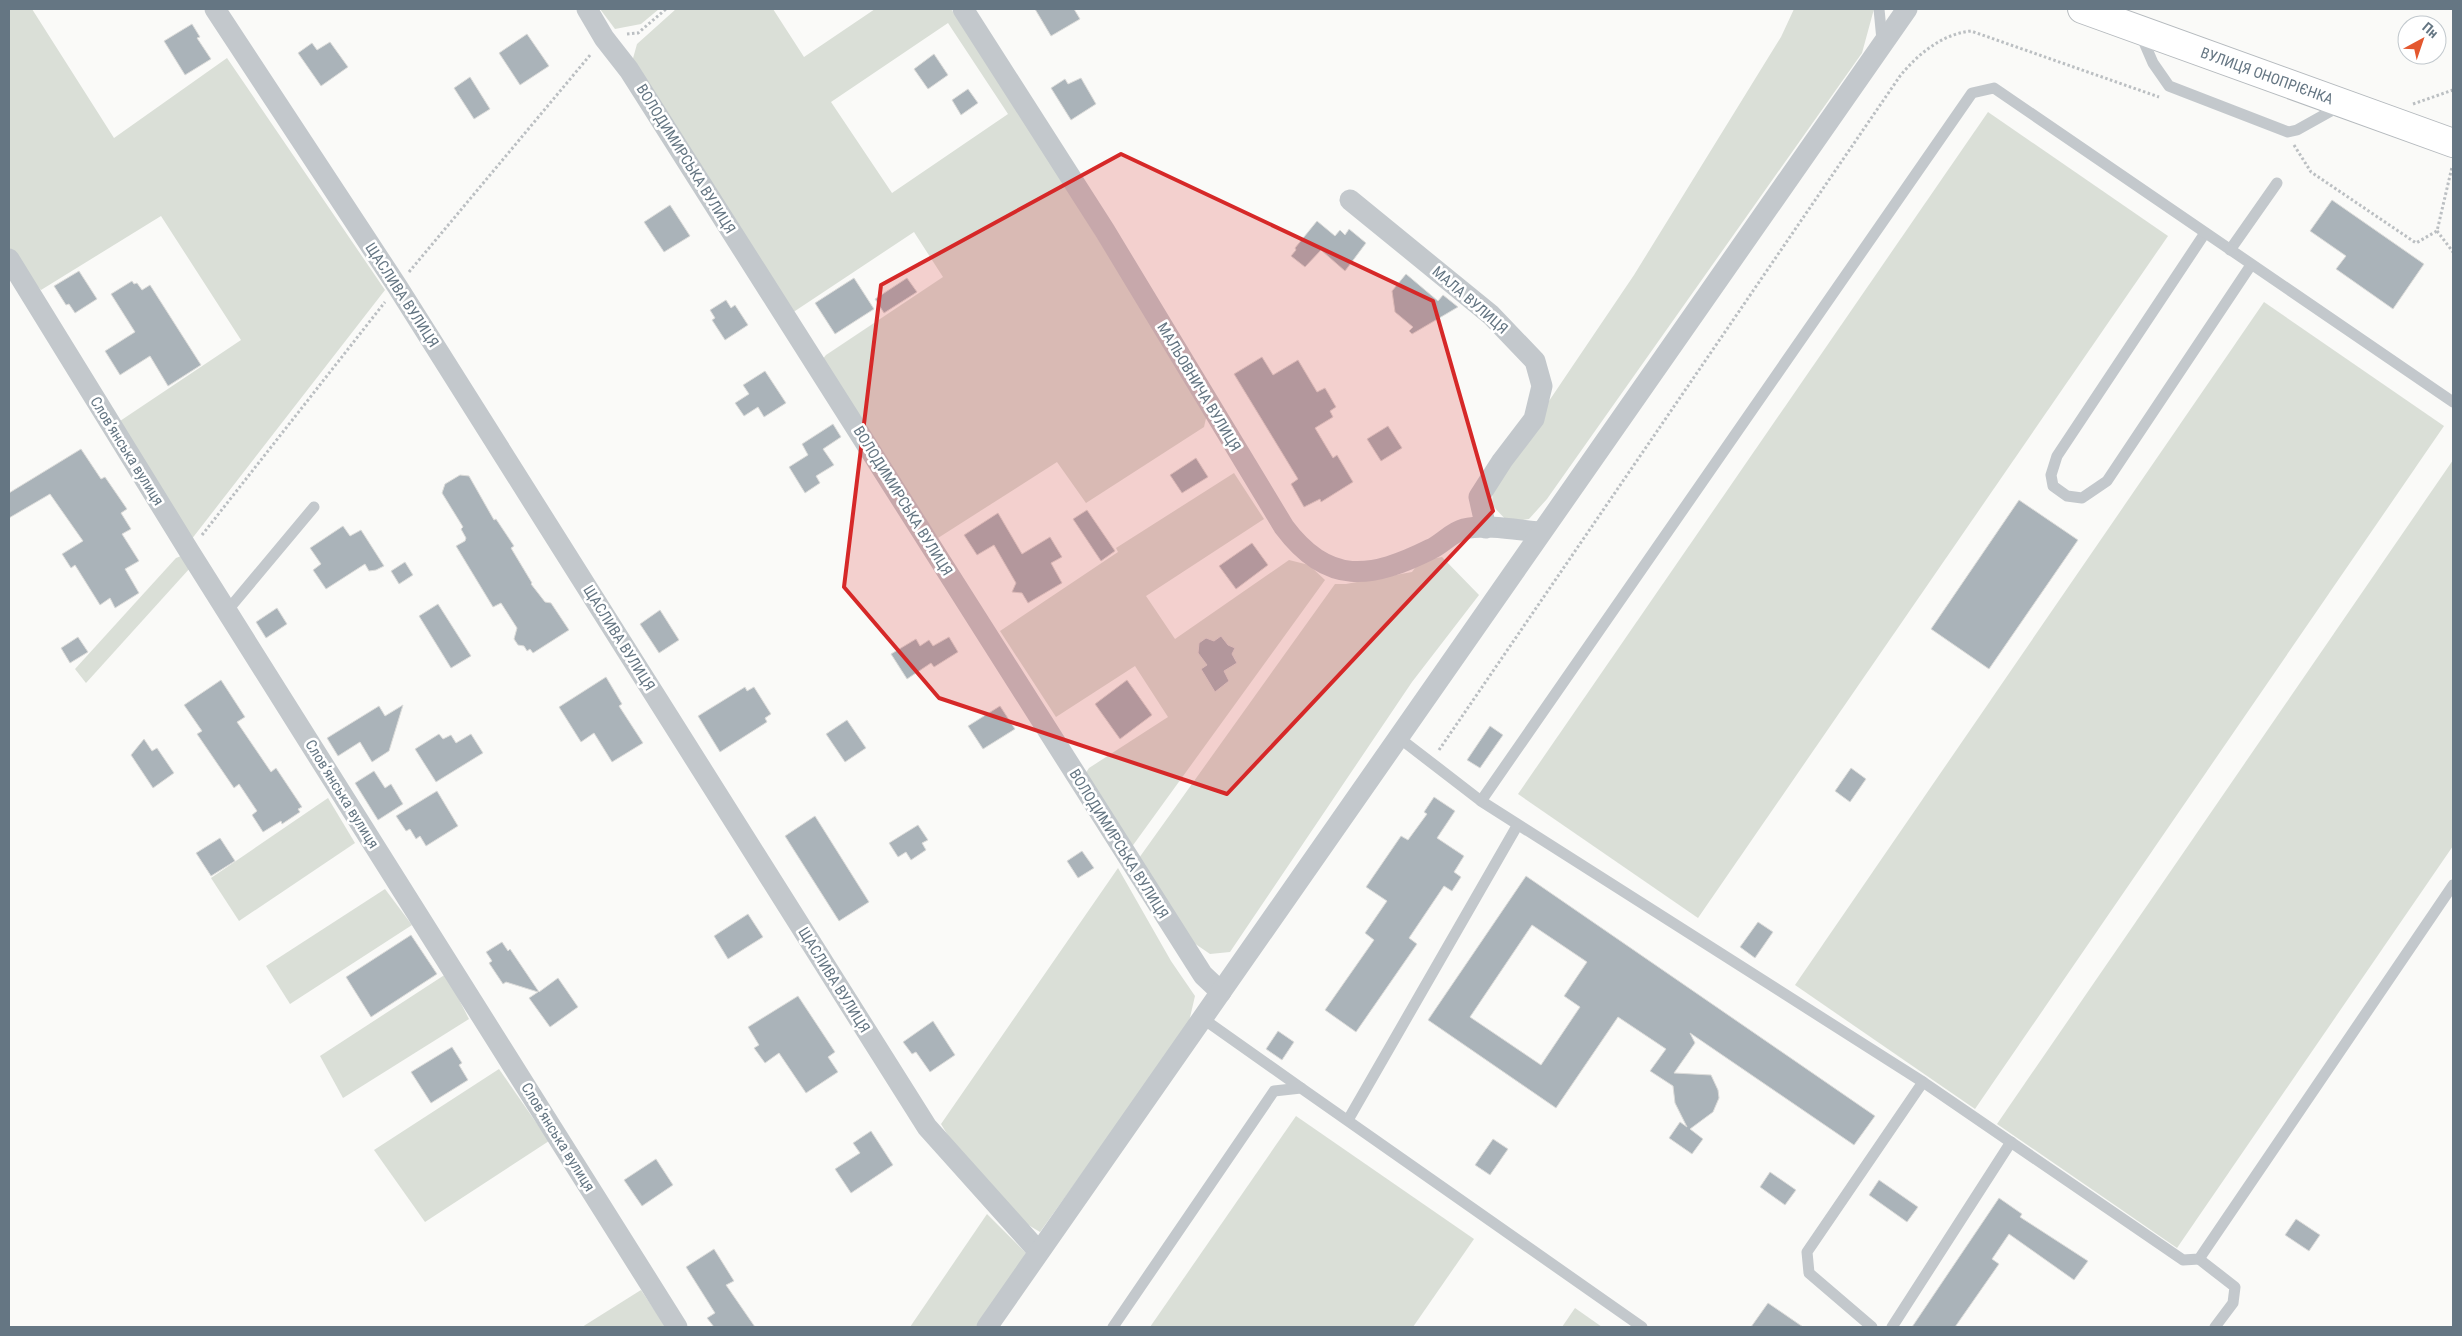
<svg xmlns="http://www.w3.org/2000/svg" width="2462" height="1336" font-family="'Roboto Condensed',sans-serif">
  <rect width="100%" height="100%" fill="#fafaf8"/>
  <!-- green -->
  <g fill="#dadfd7" fill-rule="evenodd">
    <path d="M9,9H32L114,138L227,58L385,290L191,540L120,421L241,340L161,216L41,290L26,276L9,247Z"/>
    <path d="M600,9H659L641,24L615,29Z"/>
    <path d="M676,9H773L804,57L875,9H951L1015,106L1207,414L1204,427L1086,503L1057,462L938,538L821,361L826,355L943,277L914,232L792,313L632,62L637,44ZM948,23L1008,114L892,193L831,102Z"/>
    <path d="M1794,9H1874L1862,53L1547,499L1529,519L1508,522L1492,505L1493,484L1634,275L1781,37Z"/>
    <path d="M1988,112L2168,236L1698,918L1518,794Z"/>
    <path d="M2264,302L2444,426L1975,1109L1795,985Z"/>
    <path d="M2453,460V846L2177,1248L1997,1124Z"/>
    <path d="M1234,473L1264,519L1146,596L1175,639L1289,560L1309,565L1325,580L1131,848L1085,774L1089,768L1168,717L1135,666L1056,717L1000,631L1118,552L1116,548Z"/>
    <path d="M181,556L190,568L86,683L75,669L176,558Z"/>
    <path d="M1442,557L1479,595L1412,682L1230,952L1210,954L1194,943L1139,858L1335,584H1346L1412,572L1420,561Z"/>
    <path d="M328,798L355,843L239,921L211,878Z"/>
    <path d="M1118,868L1171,961L1195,996L1188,1026L1040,1232L1025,1223L955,1147L941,1124Z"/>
    <path d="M385,889L412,925L290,1004L266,966Z"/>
    <path d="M446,974L469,1019L343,1098L320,1056Z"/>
    <path d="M499,1069L549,1141L425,1222L374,1150Z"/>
    <path d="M1296,1116L1474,1239L1413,1327H1150Z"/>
    <path d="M987,1214L1027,1254L976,1327H910Z"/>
    <path d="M641,1290L666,1327H582Z"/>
    <path d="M1575,1308L1602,1327H1562Z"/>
  </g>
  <!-- building -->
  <g fill="#aab3b9" stroke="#dcdcda" fill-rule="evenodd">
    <path d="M1035,9H1074L1080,19L1051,36Z"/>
    <path d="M192,24L200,37L197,38L211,59L185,75L164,41Z"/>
    <path d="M527,34L549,66L520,85L499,53Z"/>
    <path d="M330,42L348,67L321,86L298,53L312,43L317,50Z"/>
    <path d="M934,54L948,75L928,89L914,69Z"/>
    <path d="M470,77L490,109L474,119L454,88Z"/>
    <path d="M1081,78L1096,104L1071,120L1051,88L1065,79L1068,84Z"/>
    <path d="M968,89L978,103L961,115L952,100Z"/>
    <path d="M2332,200L2424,264L2393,309L2336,269L2346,256L2310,231Z"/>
    <path d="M670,205L690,236L664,252L644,222Z"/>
    <path d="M1317,221L1335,236L1340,230L1345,235L1349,229L1366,243L1345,271L1321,250L1305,267L1291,256L1296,250L1295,248Z"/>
    <path d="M79,271L97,299L75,313L69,304L66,305L54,286Z"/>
    <path d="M1406,274L1438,301L1443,295L1458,307L1412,334L1409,331L1413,327L1395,312L1392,291Z"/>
    <path d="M854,278L874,309L835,334L815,303Z"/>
    <path d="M907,278L917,292L884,313L875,299Z"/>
    <path d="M132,281L134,284L137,283L142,290L150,285L201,365L168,386L150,356L120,375L105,351L135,332L111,294Z"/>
    <path d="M726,300L731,308L735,305L748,325L725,340L712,320L715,318L710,310Z"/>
    <path d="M1262,357L1273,375L1298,360L1317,392L1325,388L1336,407L1330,411L1333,417L1315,428L1333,458L1337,455L1353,482L1321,502L1320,499L1304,507L1291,484L1298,479L1234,374Z"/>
    <path d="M765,371L786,403L764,417L758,407L744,416L735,403L749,394L743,385Z"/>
    <path d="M833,424L841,437L823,449L834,465L816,476L820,483L805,493L789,467L808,455L802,444Z"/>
    <path d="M1388,426L1402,448L1381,461L1367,439Z"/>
    <path d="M81,449L101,479L105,477L127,509L121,513L131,529L122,534L139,561L125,569L139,593L115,608L110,598L100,605L75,565L71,568L62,554L83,541L50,494L9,518V493Z"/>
    <path d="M1196,458L1208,477L1182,493L1170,475Z"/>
    <path d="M460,475L469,476L494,520L496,519L514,546L511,548L532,583L531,584L545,602L551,603L569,630L533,653L530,649L527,651L524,646L518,645L514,639L517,628L501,603L493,607L456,546L465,541L466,538L461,529L463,527L442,493L445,484Z"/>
    <path d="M2019,500L2078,540L1989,669L1931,629Z"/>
    <path d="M1087,510L1115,551L1101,561L1073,519Z"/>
    <path d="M998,513L1022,554L1050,537L1062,557L1051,563L1062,583L1028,603L1022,593L1012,592L1016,583L994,545L977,555L964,535Z"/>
    <path d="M343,526L350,536L361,530L384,566L376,570L369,571L365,564L326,589L313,570L321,564L310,548Z"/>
    <path d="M1252,543L1268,565L1236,589L1219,566Z"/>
    <path d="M405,562L413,575L399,584L391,571Z"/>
    <path d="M438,604L471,656L451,668L419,616Z"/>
    <path d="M277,608L287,624L266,638L256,622Z"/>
    <path d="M660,610L679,640L659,653L640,624Z"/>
    <path d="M1221,636L1228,645L1235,648L1232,654L1237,663L1224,671L1229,681L1215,692L1201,669L1207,665L1198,653L1199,643L1206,638L1214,641Z"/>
    <path d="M78,637L88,652L70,663L61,648Z"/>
    <path d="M949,637L958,652L934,667L931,663L907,679L891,654L916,639L920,646L929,640L933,646Z"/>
    <path d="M606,677L622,704L619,706L643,743L612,762L594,733L581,742L559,707Z"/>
    <path d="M221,680L245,717L237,722L271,772L276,768L302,807L298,809L300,812L282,824L281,821L263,832L252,815L257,811L239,784L234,788L197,734L202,731L184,705Z"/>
    <path d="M1127,680L1152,715L1120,739L1095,704Z"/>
    <path d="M745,687L747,691L754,687L771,714L765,718L767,722L720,752L698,716Z"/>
    <path d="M403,705L389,751L372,762L360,742L338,756L327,738L379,706L385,716Z"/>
    <path d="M1000,706L1015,729L983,749L968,726Z"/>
    <path d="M847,720L866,748L845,762L826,734Z"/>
    <path d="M1490,726L1503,735L1480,768L1467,760Z"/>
    <path d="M439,734L443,739L451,735L456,743L471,734L483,753L436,782L415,749Z"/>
    <path d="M144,739L152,751L157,748L174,773L153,788L131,755Z"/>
    <path d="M1851,768L1866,779L1850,802L1835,791Z"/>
    <path d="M374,771L385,788L391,784L403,804L378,820L355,783Z"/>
    <path d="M437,791L458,826L426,846L420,836L416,839L410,829L406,831L396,816Z"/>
    <path d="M1434,797L1455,811L1437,838L1464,856L1454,872L1461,877L1452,891L1444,886L1409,938L1417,944L1356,1032L1325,1010L1374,940L1365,933L1387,901L1366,887L1401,836L1408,840L1427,814L1424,812Z"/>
    <path d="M815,816L869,902L839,921L785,836Z"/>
    <path d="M918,825L928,840L922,843L926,850L911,860L906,852L898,857L889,843Z"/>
    <path d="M220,838L235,861L211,876L196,853Z"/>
    <path d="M1082,851L1094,868L1078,878L1067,861Z"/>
    <path d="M1526,876L1875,1116L1854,1145L1690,1033L1695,1043L1674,1073L1711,1075L1718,1090L1719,1098L1713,1112L1690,1129L1703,1139L1692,1154L1669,1138L1680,1122L1687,1127L1675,1103L1673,1086L1650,1071L1666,1049L1618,1017L1556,1108L1428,1020ZM1532,925L1587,962L1564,996L1580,1007L1541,1065L1470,1017Z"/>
    <path d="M748,914L763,937L728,959L714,936Z"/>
    <path d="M1758,922L1773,932L1755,958L1740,947Z"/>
    <path d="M411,935L437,974L371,1017L346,977Z"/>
    <path d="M502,942L508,951L510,949L539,992L558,978L578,1007L550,1027L529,998L538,992L506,982L503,984L489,963L492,961L486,952Z"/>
    <path d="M798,996L835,1052L828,1057L838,1072L806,1093L779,1053L765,1063L754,1048L759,1045L748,1027Z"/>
    <path d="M933,1021L955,1055L930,1072L916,1052L912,1054L903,1042Z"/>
    <path d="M1278,1031L1294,1042L1282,1060L1266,1049Z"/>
    <path d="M452,1047L462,1063L459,1065L468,1080L431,1103L411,1072Z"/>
    <path d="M871,1131L893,1165L851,1193L835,1169L860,1153L853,1143Z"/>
    <path d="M1493,1139L1508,1149L1490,1175L1475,1165Z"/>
    <path d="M656,1159L673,1185L642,1206L624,1180Z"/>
    <path d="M1770,1172L1796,1190L1785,1205L1760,1187Z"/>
    <path d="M1879,1180L1918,1207L1907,1222L1869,1195Z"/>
    <path d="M1999,1198L2022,1214L2020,1217L2088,1261L2074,1280L2009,1234L1992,1259L1999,1264L1955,1327H1912Z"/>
    <path d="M2296,1219L2320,1235L2309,1251L2285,1235Z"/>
    <path d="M714,1249L734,1281L726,1285L755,1327H714L707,1318L715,1313L686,1267Z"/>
    <path d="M1768,1303L1803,1327H1751Z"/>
  </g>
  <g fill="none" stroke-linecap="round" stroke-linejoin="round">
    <defs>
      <path id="primary" d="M2082,9L2453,143"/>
    </defs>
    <!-- primary casing -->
    <use href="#primary" stroke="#b5babe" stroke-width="30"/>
    <!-- path -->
    <g stroke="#bbbfc2" stroke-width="3" stroke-dasharray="2.5 2.5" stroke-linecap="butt">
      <path d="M627,34L638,33L666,9"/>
      <path d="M2413,104L2453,90"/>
      <path d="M2294,145L2311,172L2416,243L2437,231L2452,167"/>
      <path d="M2437,231L2453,252"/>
      <path d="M409,272L591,54"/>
      <path d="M202,535L385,302"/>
      <path d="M1439,750L1900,76C1918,54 1942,34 1971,31L2159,97"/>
    </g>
    <!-- service -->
    <g stroke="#c3c8cc" stroke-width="11">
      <path d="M1879,9L1882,40"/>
      <path d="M2140,33L2153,63L2169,86L2288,132L2297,130L2340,106"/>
      <path d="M2205,233L2057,456L2051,475L2053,486L2067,496L2082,498L2107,481L2251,265"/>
      <path d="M2230,250L2277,183"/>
      <path d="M2453,402L1994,88L1972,93L1481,801L1923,1082L2183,1260L2199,1259L2453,885"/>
      <path d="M227,611L314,507"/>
      <path d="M1398,737L1481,801"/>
      <path d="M1202,1018L1301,1088"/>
      <path d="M1348,1120L1517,826"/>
      <path d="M2199,1259L2235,1287L2233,1303L2215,1327"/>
      <path d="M1113,1327L1274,1091L1301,1088L1642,1327"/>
      <path d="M1872,1327L1809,1273L1807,1252L1923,1082"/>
      <path d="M1892,1327L2011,1142"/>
    </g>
    <!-- minor -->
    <g stroke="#c3c8cc" stroke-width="21">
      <path d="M215,9L397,286L927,1127L1039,1252"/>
      <path d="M587,9L604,38L629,70L1203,975L1221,992"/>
      <path d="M963,9L1105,231L1284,527C1328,586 1371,579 1431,549C1442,544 1452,532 1464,529C1487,524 1517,530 1540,532"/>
      <path d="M1350,200L1491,315L1535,361L1542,386L1534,419L1502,461L1479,497L1486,528"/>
      <path d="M9,259L189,551L677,1327"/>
      <path d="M987,1327L1907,9"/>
    </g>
    <!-- primary -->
    <use href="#primary" stroke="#fff" stroke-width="28"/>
  </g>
  <!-- marked area -->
  <path fill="#d62828" fill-opacity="0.2" stroke="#d62828" stroke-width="4" stroke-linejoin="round" d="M1121,154L1433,301L1493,511L1227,794L939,698L844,587L881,285Z"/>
  <g text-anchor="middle" stroke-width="5" stroke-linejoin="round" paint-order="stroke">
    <!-- street labels -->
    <g font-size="15" fill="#657683" stroke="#fff">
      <text transform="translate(2267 76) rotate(20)" y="5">ВУЛИЦЯ ОНОПРІЄНКА</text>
      <text transform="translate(686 159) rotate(58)" y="5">ВОЛОДИМИРСЬКА ВУЛИЦЯ</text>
      <text transform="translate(402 295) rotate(57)" y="5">ЩАСЛИВА ВУЛИЦЯ</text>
      <text transform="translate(1470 300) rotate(41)" y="5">МАЛА ВУЛИЦЯ</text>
      <text transform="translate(1199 387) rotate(59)" y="5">МАЛЬОВНИЧА ВУЛИЦЯ</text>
      <text transform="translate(127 451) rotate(58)" y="5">Словʼянська вулиця</text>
      <text transform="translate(903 501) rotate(58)" y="5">ВОЛОДИМИРСЬКА ВУЛИЦЯ</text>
      <text transform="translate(619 638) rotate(58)" y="5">ЩАСЛИВА ВУЛИЦЯ</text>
      <text transform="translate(342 794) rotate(58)" y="5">Словʼянська вулиця</text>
      <text transform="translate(1119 844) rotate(58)" y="5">ВОЛОДИМИРСЬКА ВУЛИЦЯ</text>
      <text transform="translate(834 980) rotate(58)" y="5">ЩАСЛИВА ВУЛИЦЯ</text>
      <text transform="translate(558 1137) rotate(58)" y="5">Словʼянська вулиця</text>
    </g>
  </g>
  <!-- border -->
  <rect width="2462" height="1336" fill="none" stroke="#657683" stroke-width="20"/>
  <!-- north arrow -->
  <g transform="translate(2422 40) rotate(40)"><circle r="24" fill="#ffffff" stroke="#c1c8cd"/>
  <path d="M0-4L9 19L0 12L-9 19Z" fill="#e4572e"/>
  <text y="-8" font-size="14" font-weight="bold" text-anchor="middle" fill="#657683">Пн</text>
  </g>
</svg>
